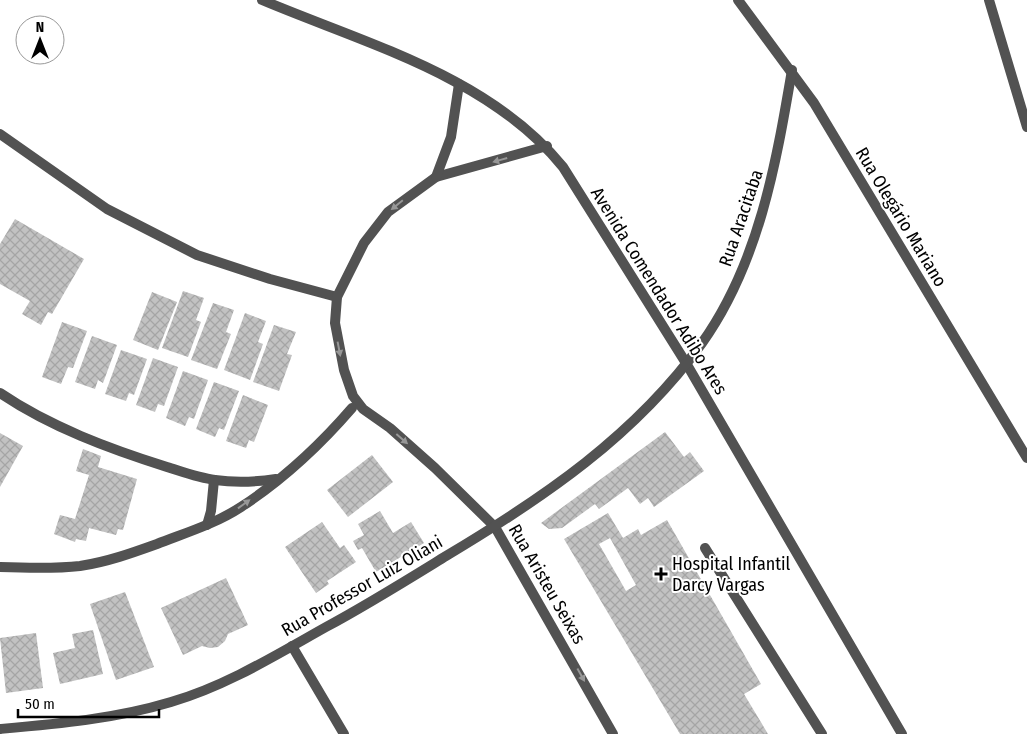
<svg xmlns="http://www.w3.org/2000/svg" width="1027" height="734" font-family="'Fira Sans Condensed',sans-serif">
  <defs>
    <pattern id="building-cross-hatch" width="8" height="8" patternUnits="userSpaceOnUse" patternTransform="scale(1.25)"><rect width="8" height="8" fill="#c2c2c2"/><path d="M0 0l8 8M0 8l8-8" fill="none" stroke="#a5a5a5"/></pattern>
  </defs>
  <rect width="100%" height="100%" fill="#fff"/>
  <!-- building -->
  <g fill="url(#building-cross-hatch)" fill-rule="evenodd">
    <path d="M15,219L84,259L52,314L48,312L41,325L22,314L30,301L0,284V244Z"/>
    <path d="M183,291L204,298L196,320L201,322L188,357L162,348Z"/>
    <path d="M152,292L177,302L158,350L133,340Z"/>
    <path d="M213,303L234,310L226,332L231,334L217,369L191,360Z"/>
    <path d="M245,313L266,321L258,342L263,344L250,380L224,370Z"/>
    <path d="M62,322L87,331L73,368L68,367L61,384L42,377Z"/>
    <path d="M274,325L296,332L287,354L292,355L279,391L253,382Z"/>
    <path d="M92,336L117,345L103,383L98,380L95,389L75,382Z"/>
    <path d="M121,350L147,359L134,395L129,393L126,401L105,394Z"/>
    <path d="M153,358L178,367L164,406L158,404L155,412L136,405Z"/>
    <path d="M183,371L208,380L194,419L189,417L185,426L166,418Z"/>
    <path d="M214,382L239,391L224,430L219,428L215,437L196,429Z"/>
    <path d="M243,395L268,405L254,442L249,440L246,448L226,441Z"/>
    <path d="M665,432L684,457L690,452L704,471L654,507L648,498L640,504L628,488L599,509L595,504L562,528L549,529L541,523Z"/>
    <path d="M0,433L23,446L0,487Z"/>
    <path d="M83,449L101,456L98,467L137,479L123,530L118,529L116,535L89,528L86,541L76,539L75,542L54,534L60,515L75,519L89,475L76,471Z"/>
    <path d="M372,455L393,482L348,517L327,490Z"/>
    <path d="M380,511L393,533L411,522L424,543L376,572L362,548L358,550L353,541L364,535L358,524Z"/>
    <path d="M608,513L623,538L638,529L641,535L667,520L761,684L744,694L768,734H680L564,539ZM610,538L636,585L626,591L599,544Z"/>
    <path d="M322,522L340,548L344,545L356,562L327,581L329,584L316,593L285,547Z"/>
    <path d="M226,578L248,625L228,634L225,641L218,647L210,648L202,646L183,655L161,608Z"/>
    <path d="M125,592L154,667L116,680L90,604Z"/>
    <path d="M93,630L103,674L60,684L53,653L75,648L72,634Z"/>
    <path d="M36,633L43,688L6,693L0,638Z"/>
  </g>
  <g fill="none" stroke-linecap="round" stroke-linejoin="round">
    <!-- service -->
    <path stroke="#525252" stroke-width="10" d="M705,548L822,734"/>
    <!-- minor -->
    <g stroke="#525252" stroke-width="10">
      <path d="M262,0C366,44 489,76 563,167L686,363L902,734"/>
      <path d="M738,0L814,103L1027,458"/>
      <path d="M989,0L1027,127"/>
      <path d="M0,134L107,209L197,255L270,279L337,297"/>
      <path d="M547,146L436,177L388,212L364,243L337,297L335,323L344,370L353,396L363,409L390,428L435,468L495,527L613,734"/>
      <path d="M436,177L451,137L459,84"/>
      <path d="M0,393C50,427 110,449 167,467C183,472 199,478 215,480C236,483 256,482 276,479"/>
      <path d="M207,525L211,511L214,480"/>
      <path d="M0,567C26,568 54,569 80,566C107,562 132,553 157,544C185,533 215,524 241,507C281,481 320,445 352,408"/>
      <path d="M292,646L344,734"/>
      <path d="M0,729C57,724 115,719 171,702C226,686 276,655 326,627C367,605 407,580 446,556C543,498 635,436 702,343C759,263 776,164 792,70"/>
    </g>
  </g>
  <!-- one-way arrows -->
  <defs><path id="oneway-solid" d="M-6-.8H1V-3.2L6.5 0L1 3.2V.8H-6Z" transform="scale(1.25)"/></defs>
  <g fill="#979797">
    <use href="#oneway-solid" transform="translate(500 160) rotate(164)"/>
    <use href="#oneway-solid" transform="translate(397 205) rotate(141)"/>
    <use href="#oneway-solid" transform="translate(339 349) rotate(79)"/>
    <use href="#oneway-solid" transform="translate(402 439) rotate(41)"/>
    <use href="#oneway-solid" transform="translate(244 504) rotate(-36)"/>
    <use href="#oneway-solid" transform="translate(581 675) rotate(61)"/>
  </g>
  <!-- markers -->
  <path fill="#000" stroke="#fff" stroke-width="2" d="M658.5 566.5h5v5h5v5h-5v5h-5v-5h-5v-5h5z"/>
  <g text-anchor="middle" stroke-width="4" stroke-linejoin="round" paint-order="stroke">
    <!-- street labels -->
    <g font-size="18" fill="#000" stroke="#fff">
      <text transform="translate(901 217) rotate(59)" y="6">Rua Olegário Mariano</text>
      <text transform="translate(741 218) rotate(-71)" y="6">Rua Aracitaba</text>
      <text transform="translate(659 291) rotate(58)" y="6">Avenida Comendador Adibo Ares</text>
      <text transform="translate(547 584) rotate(60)" y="6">Rua Aristeu Seixas</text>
      <text transform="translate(362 586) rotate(-30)" y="6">Rua Professor Luiz Oliani</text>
    </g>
    <!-- poi labels -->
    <g font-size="18" fill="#000" stroke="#fff" text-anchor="start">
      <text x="672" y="570">Hospital Infantil<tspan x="672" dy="21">Darcy Vargas</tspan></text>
    </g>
  </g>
  <!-- north arrow -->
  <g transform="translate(40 40)"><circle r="24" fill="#ffffff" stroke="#999999"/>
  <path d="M0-4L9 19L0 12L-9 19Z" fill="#000000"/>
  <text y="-8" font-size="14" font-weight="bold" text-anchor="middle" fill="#000000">N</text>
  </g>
  <!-- scale -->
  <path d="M18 709v8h141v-8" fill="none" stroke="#000000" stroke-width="2.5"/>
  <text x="25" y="709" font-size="15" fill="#000000" stroke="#ffffff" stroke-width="4" paint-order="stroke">50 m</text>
</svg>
